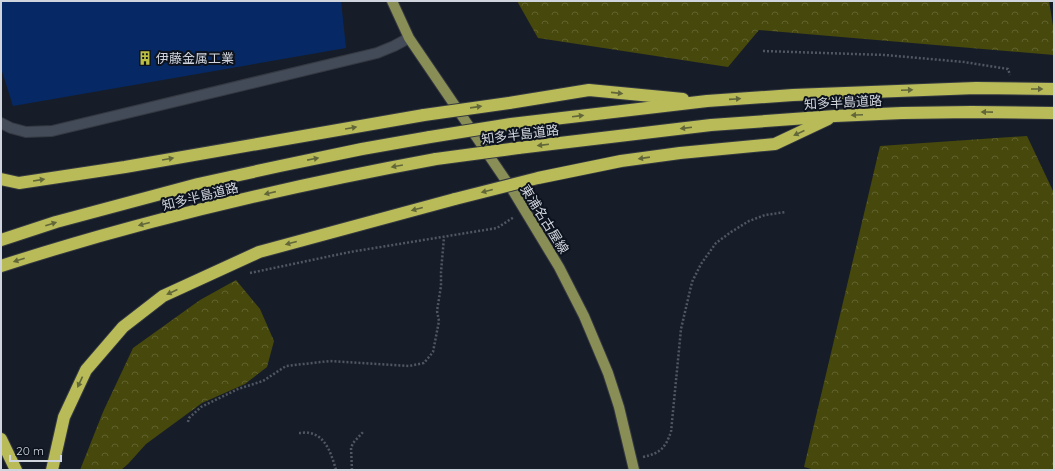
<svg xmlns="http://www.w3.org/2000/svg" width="1055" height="471" font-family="Quicksand,'Noto Sans JP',sans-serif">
  <defs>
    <pattern id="forest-crowns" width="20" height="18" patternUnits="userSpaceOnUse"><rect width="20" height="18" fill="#47480b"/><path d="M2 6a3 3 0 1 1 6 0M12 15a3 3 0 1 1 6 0" fill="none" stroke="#60622e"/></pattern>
  </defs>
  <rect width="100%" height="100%" fill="#161d28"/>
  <!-- forest -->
  <g fill="url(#forest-crowns)">
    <path d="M517,1H1049L1054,32V55L759,30L728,67L538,38Z"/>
    <path d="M1027,136L1054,193V470H815L804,467L880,146Z"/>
    <path d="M236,280L260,309L274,341L267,367L245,384L202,403L146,444L128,464L121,470H80L103,412L133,348L200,300Z"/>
  </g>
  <!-- building -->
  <path fill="#062965" d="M1,1H341L346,48L13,106L1,68Z"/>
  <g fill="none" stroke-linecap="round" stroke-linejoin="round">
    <defs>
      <path id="street" d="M1,123L11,128L26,132L52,131L377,53L394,46L409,38"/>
      <path id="primary" d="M392,1L409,38L513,191L559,267L584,316L608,373L619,407L634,470"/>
      <g id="highway">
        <path d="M509,103L589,90L683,99"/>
        <path d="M511,124L707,101L793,95L976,88L1054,89"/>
        <path d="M518,148L711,125L835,116L902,113L972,112L1054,113"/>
        <path d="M538,178L621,161L680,153L775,144L828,119"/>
        <path d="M1,179L19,183L125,167L424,115"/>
        <path d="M1,240L56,222L198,184L280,166L362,149L430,137"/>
        <path d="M1,266C143,220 289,186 436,159"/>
        <path d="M1,439L16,470"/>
        <path d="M52,470L64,417L86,370L123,327L163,296L259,252L455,199"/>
      </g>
    </defs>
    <!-- street casing -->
    <use href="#street" stroke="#343841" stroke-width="12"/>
    <!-- primary casing -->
    <use href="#primary" stroke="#343841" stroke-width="12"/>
    <!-- highway casing -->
    <use href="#highway" stroke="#343841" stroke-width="14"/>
    <!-- path -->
    <g stroke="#515762" stroke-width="2.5" stroke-dasharray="2 2" stroke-linecap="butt">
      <path d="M763,51L885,55L964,62L1008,69L1010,75"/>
      <path d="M250,273L350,252L497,228L514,217"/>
      <path d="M188,422L189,418L201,407L238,389L263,381L286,366L330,361L409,366L424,363L433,352L439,321L437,311L441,286V272L444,237"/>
      <path d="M299,433C302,433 306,432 309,433C326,435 332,456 336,470"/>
      <path d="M643,457C661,453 665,448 671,432L681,329L692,282L701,264L716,243L731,232L749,221L765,215L786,212"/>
      <path d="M352,470L351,448L353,443L364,431"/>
    </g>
    <!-- street -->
    <use href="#street" stroke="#434b58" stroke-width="10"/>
    <!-- primary -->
    <use href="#primary" stroke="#898e57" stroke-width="10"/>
    <!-- highway -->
    <use href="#highway" stroke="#b8bb57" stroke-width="12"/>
    <defs>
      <g id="highway-bridge">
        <path d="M424,115L509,103"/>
        <path d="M430,137L511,124"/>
        <path d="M436,159L518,148"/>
        <path d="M455,199L538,178"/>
      </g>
    </defs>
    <!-- highway-bridge casing -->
    <use href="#highway-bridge" stroke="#343841" stroke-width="14" stroke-linecap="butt"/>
    <!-- highway-bridge -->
    <use href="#highway-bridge" stroke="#b8bb57" stroke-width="12"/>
  </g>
  <!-- one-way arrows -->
  <defs><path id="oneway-solid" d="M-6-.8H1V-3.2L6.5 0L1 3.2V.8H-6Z"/></defs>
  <g fill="#62673a">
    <use href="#oneway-solid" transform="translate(1037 89)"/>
    <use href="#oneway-solid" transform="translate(907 90) rotate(-2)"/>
    <use href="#oneway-solid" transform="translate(617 93) rotate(6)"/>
    <use href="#oneway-solid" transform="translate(735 99) rotate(-4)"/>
    <use href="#oneway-solid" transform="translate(476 107) rotate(-8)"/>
    <use href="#oneway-solid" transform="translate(987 112) rotate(-179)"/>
    <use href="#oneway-solid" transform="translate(857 115) rotate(177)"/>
    <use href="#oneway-solid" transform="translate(578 116) rotate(-7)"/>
    <use href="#oneway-solid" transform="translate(351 128) rotate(-10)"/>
    <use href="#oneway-solid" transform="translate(686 128) rotate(173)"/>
    <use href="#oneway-solid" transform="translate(799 133) rotate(155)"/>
    <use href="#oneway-solid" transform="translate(543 145) rotate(173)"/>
    <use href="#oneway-solid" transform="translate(644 158) rotate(172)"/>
    <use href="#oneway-solid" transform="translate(168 159) rotate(-10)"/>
    <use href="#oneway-solid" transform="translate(313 159) rotate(-11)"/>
    <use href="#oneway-solid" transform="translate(397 166) rotate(170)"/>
    <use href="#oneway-solid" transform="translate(39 180) rotate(-9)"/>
    <use href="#oneway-solid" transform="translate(487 191) rotate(166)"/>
    <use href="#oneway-solid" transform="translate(270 193) rotate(167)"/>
    <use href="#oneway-solid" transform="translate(417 209) rotate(165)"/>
    <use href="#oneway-solid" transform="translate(51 224) rotate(-18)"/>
    <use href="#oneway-solid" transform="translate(144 224) rotate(165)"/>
    <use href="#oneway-solid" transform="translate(291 243) rotate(165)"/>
    <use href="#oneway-solid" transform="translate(19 260) rotate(162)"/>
    <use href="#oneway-solid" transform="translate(172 292) rotate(155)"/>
    <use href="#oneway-solid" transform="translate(80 382) rotate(115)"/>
  </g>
  <!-- icons -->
  <defs>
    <symbol id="building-bare" viewBox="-9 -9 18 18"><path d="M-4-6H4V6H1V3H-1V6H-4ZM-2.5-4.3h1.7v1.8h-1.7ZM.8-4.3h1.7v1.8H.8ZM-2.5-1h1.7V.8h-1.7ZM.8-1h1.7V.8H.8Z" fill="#bcbf43" stroke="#0d131e" stroke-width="2.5" paint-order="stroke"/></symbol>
  </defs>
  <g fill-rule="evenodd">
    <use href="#building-bare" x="135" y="48" width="20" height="20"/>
  </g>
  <g text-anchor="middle" stroke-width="4" stroke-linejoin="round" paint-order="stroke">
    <!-- poi labels -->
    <g font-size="13" fill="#d0d4dc" stroke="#0d131e" text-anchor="start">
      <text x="156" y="63">伊藤金属工業</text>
    </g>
    <!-- street labels -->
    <g font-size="13" fill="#d0d4dc" stroke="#0d131e">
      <text transform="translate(843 102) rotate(-3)" y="5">知多半島道路</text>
      <text transform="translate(520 134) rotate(-7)" y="5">知多半島道路</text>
      <text transform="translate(200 196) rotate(-14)" y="5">知多半島道路</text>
      <text transform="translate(545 219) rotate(58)" y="5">東浦名古屋線</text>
    </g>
  </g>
  <!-- border -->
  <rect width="1055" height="471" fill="none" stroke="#d0d4dc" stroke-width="4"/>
  <!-- scale -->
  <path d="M10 455v6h51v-6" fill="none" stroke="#d0d4dc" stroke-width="2"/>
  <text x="16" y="455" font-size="12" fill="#d0d4dc" stroke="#0d131e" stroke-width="3" paint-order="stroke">20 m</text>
</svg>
